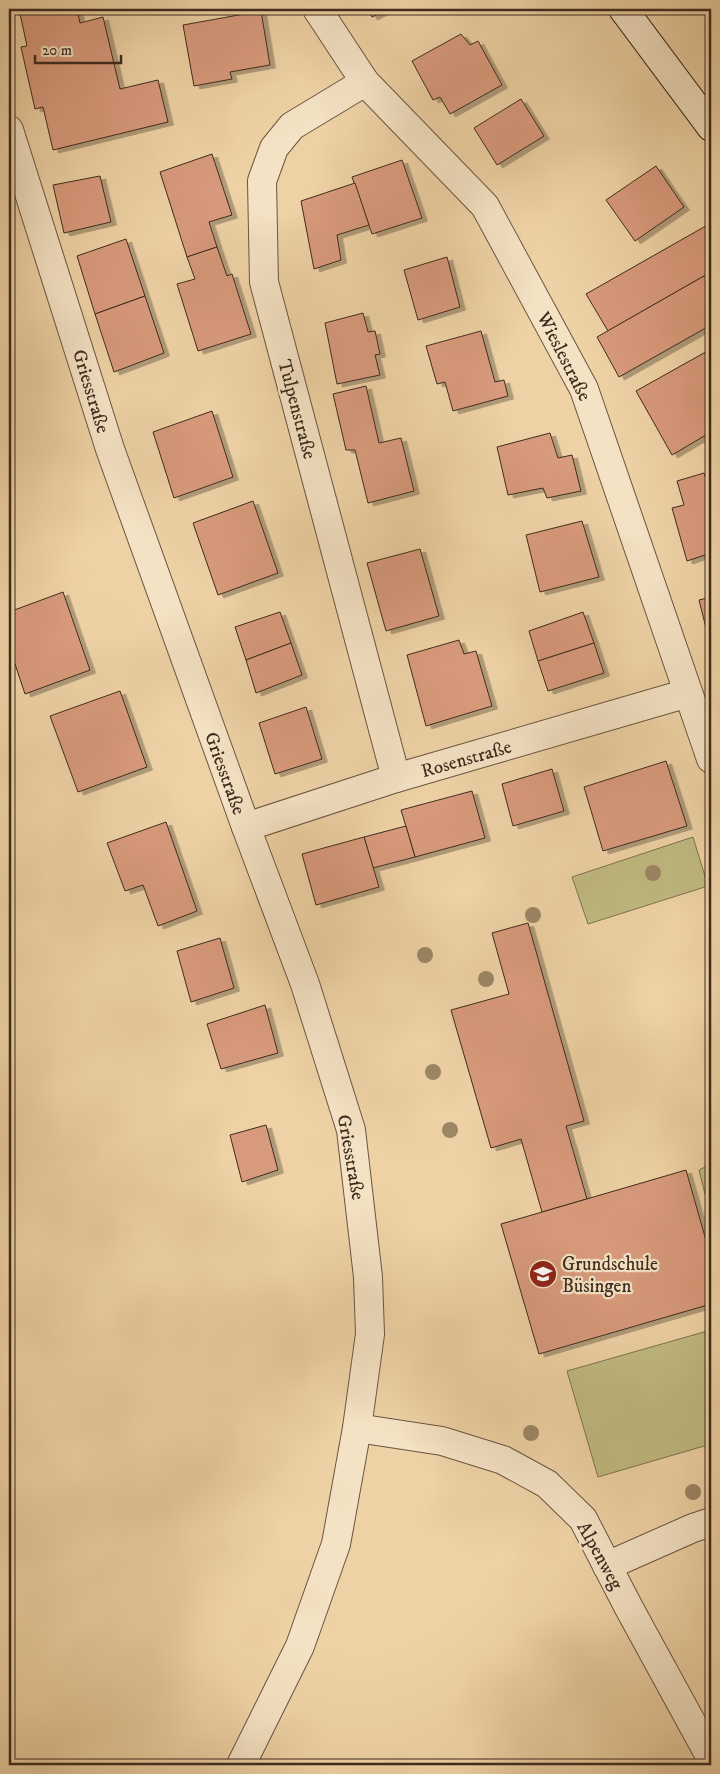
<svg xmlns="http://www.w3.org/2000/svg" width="720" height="1774" font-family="'IM FELL DW Pica',serif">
  <defs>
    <filter id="shadow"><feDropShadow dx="5.5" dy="3" stdDeviation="0" flood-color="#0004"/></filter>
  </defs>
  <rect width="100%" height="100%" fill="#eed2a5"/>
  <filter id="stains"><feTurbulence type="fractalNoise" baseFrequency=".004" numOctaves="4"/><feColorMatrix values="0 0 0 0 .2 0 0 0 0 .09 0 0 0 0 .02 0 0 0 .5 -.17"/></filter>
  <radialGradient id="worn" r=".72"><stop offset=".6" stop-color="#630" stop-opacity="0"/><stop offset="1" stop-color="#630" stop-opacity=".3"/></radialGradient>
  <!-- green -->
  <g fill="#c0ba81" stroke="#7f7250">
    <path d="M693,837L708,886L588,924L572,877Z"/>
    <path d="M705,1167L711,1169V1192L705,1194L699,1170Z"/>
    <path d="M711,1330V1444L598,1477L567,1371Z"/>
  </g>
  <!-- building -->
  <g fill="#d89a7c" stroke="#3e2b1e" filter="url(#shadow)">
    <path d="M19,9H77L80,23L103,17L120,89L158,80L168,122L53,150L43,107L35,109L21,47L27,46Z"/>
    <path d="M367,9H388L372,17Z"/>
    <path d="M261,11L270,65L230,72L232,79L194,86L183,25Z"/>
    <path d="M461,34L470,45L478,41L502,85L450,114L440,97L433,100L412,61Z"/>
    <path d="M521,99L544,136L497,165L474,128Z"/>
    <path d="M212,154L232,215L209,222L217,247L187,257L160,172Z"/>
    <path d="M402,160L422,218L372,234L352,177Z"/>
    <path d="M656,166L684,207L635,241L606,200Z"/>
    <path d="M100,176L111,222L64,233L53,185Z"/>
    <path d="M355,183L369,225L337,235L341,260L314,269L301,201Z"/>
    <path d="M711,223V272L608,331L586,294Z"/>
    <path d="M126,239L145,296L95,314L77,256Z"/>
    <path d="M217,247L227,276L232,274L251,334L198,351L177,284L195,279L187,257Z"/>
    <path d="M447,257L460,307L418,320L404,270Z"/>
    <path d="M711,272V325L619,377L597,337Z"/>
    <path d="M145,296L164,353L114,372L95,314Z"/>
    <path d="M363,313L368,332L375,331L380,354L375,355L380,375L337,384L325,323Z"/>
    <path d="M481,331L495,382L504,380L508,396L453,411L445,382L437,384L426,346Z"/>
    <path d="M711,349V432L672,455L636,391Z"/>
    <path d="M366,386L379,443L401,438L414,491L368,503L355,450H346L333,394Z"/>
    <path d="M212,411L233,477L174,498L153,432Z"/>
    <path d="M550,433L558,458L572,455L581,491L547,498L543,488L508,495L497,447Z"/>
    <path d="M704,473L711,495V553L687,561L672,508L684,505L677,481Z"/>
    <path d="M253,501L278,573L218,595L193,523Z"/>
    <path d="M582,521L599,577L540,592L526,535Z"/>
    <path d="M420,549L439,616L386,631L367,563Z"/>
    <path d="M63,592L90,670L25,694L9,646V612Z"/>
    <path d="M711,597V648L699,600Z"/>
    <path d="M280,612L291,643L246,660L235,627Z"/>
    <path d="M583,612L594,643L538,661L529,631Z"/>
    <path d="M459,640L464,654L476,651L492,706L426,726L407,655Z"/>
    <path d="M291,643L302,675L256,693L246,660Z"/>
    <path d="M594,643L604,673L548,691L538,661Z"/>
    <path d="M120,691L147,767L78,792L50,716Z"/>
    <path d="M306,707L322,759L275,774L259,723Z"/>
    <path d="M666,761L687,826L603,851L584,787Z"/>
    <path d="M552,769L564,811L513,826L502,784Z"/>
    <path d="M472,791L485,838L415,857L401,810Z"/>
    <path d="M166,822L197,911L158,926L143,885L125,891L107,843Z"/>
    <path d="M406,826L415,857L373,868L364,837Z"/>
    <path d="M364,837L379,887L316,905L302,854Z"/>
    <path d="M528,923L584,1121L566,1126L587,1199L542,1212L521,1139L491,1148L451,1010L509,994L492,933Z"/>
    <path d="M220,938L234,988L191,1002L177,951Z"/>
    <path d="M265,1005L278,1053L221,1069L207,1024Z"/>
    <path d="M266,1125L278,1170L242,1182L230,1135Z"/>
    <path d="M686,1170L711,1258V1304L539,1354L501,1224Z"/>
  </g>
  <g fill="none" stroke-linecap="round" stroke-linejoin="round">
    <defs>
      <g id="minor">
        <path d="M317,9L365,82L485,206L584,389L711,759"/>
        <path d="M365,82L292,126L274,148L262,181L264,282L396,778"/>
        <path d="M9,130L110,449L246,827L305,984L351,1130L368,1277L370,1334L357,1428L336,1544L300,1646L241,1765"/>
        <path d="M246,827L396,778L688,693"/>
        <path d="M357,1428L442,1441L503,1460L547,1484L583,1519L629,1608L711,1758"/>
        <path d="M607,1566L693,1528L711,1522"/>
      </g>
      <path id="secondary" d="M623,9L711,127"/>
    </defs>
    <!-- minor casing -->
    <use href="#minor" stroke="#6a5540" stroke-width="30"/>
    <!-- secondary casing -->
    <use href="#secondary" stroke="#3e2b1e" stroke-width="30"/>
    <!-- minor -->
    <use href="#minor" stroke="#f4e2c4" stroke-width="28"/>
    <!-- secondary -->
    <use href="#secondary" stroke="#f4e2c4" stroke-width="28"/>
  </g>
  <!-- trees -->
  <g fill="#9c8666">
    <circle cx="653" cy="873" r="8"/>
    <circle cx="533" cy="915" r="8"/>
    <circle cx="425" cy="955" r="8"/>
    <circle cx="486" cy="979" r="8"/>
    <circle cx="433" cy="1072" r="8"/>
    <circle cx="450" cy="1130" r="8"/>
    <circle cx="531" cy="1433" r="8"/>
    <circle cx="693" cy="1492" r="8"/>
  </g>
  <!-- icons -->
  <defs>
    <symbol id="school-disc" viewBox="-11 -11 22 22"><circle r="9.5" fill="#8f2418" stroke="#f4e2c4"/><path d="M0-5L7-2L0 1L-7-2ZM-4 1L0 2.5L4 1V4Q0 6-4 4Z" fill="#fff"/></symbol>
  </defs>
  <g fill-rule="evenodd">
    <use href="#school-disc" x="527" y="1258" width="32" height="32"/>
  </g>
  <g text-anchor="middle" stroke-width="4.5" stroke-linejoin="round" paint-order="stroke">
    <!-- street labels -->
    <g font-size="19" fill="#3e2b1e" stroke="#f4e2c4">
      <text transform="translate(565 356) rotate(63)" y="7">Wieslestraße</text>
      <text transform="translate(92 391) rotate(73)" y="7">Griesstraße</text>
      <text transform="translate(298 409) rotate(75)" y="7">Tulpenstraße</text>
      <text transform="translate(466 758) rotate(-16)" y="7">Rosenstraße</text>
      <text transform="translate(226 773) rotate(70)" y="7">Griesstraße</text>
      <text transform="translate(352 1157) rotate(80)" y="7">Griesstraße</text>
      <text transform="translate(601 1555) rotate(61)" y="7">Alpenweg</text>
    </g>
    <!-- poi labels -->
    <g font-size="19" fill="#3e2b1e" stroke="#f4e2c4" text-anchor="start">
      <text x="562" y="1270">Grundschule<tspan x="562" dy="22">Büsingen</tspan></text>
    </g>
  </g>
  <!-- margin -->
  <rect width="720" height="1774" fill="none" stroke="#eed2a5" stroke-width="30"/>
  <rect x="10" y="10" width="700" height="1754" fill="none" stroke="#3e2b1e" stroke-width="2.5"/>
  <rect x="15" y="15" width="690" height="1744" fill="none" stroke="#3e2b1e"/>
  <!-- scale -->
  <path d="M35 55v8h86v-8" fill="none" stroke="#3e2b1e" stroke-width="2.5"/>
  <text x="42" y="55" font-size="15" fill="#3e2b1e" stroke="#f4e2c4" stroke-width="4" paint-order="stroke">20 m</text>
  <rect width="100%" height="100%" filter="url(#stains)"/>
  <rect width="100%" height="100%" fill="url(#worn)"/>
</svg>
